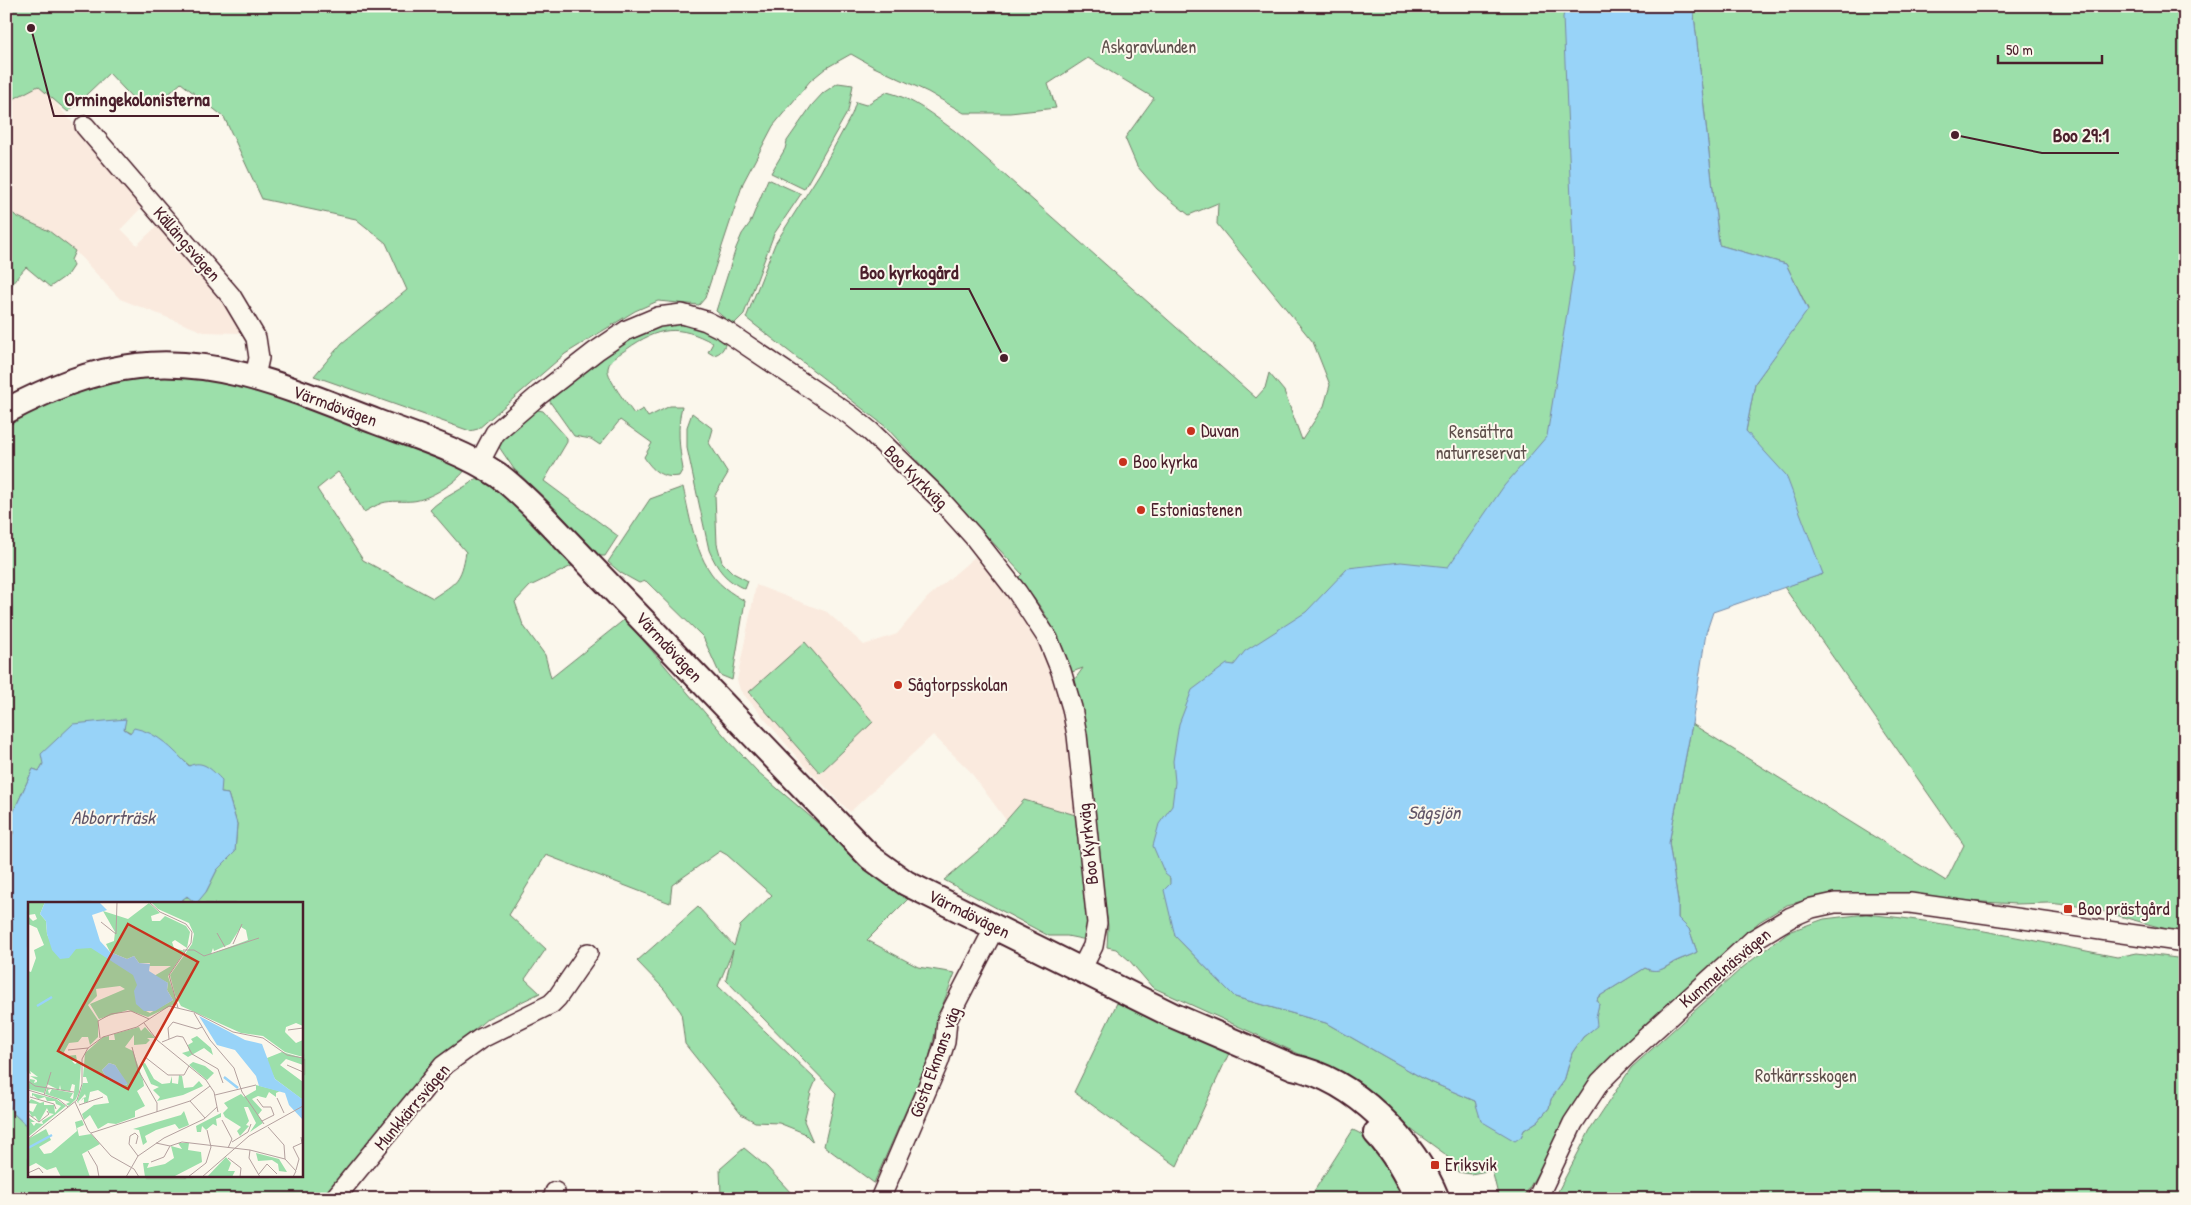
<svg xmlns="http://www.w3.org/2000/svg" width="2191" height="1205" font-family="'Patrick Hand',sans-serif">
  <rect width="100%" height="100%" fill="#fbf7ec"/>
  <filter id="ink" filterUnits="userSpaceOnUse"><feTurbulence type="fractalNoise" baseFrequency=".02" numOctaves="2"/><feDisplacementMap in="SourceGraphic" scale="10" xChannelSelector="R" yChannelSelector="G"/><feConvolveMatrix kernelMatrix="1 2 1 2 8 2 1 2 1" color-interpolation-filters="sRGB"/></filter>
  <g filter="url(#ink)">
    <!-- built -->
    <g fill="#faeade">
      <path d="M40,85L144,205L121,229L137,245L160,223L216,288L239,324V333L204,332L120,299L75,251L49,231L18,217L6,209V103Z"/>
      <path d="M978,554L1042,645L1060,691L1079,816L1024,800L1006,820L969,770L933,735L850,812L803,764L740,690L737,680L756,585L827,612L864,645L897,634L927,598Z"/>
    </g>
    <!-- green -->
    <g fill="#9cdfaa" stroke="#737f6a">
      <path d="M6,6H1629L1650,372L1170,878L1175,936L1235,997L1326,1023L1424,1079L1475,1101L1482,1121L1521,1137L1524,1130L1538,1121L1549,1108L1551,1099L1564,1081L1572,1053L1583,1037L1591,1031L1599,1004L1597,1000L1598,997L1645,968C1658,974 1664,968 1675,962C1682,958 1690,956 1697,952L1689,929L1678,918V901L1669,843L1692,724L1946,881L1964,845L1784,587L1823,574L1746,431L1755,383L1808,309L1786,264L1719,245L1693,6H2185V932L2166,929L2087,907L2048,903L2016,904L1833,893L1787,905L1759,922L1620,1048L1584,1090L1523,1199H1499L1492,1170L1471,1174L1458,1172L1445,1154L1321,1064L1152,987L1129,960L1116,949L1107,947L1108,926L1092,811L1086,735L1075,679L1083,668L1072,672C1057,632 1046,611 1018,578L1022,574L886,427L746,318L775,244L820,173L852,114L856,102L866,105L887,92C913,98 934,116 955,131L1256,398L1265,388L1269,373L1284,391L1302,440L1324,406L1330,385L1313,342L1217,224L1218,203L1189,215L1157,189L1137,166L1125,138L1154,98L1088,58L1048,84L1056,108L1010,113H964L928,92L874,67L851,54L826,68L810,81L773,126L743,183L705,298L699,305L658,301L635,311L565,354L478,429L470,431L314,376L342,343L407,290L386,243L356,219L262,199L224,117L181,83L154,107L147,98L141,107L109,73L68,112L38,86L6,103Z"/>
      <path d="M838,83L853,85L848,111L804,189L771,173L785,149L787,141L812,105L823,93Z"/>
      <path d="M768,179L801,194L774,234L744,314L733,325L716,311L736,248L742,234L750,223Z"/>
      <path d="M6,209L18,217L49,231L75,251L71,260L73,266L67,275L50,287L26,267C9,287 8,287 6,314Z"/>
      <path d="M670,322L697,324L726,340C725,348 721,354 713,355L708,352L713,343C679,324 658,327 627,349C620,354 610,358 608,368C606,378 628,405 634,414L643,409L648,417L670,406H682C677,427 679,447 683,469L679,476C662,479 652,470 644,457L652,443L620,420L600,445L591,439L574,436L550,402V395L635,333Z"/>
      <path d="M170,372L272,391L466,468C460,481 428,500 413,501C403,502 392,500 382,503C376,505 370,509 364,512L349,486L338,472L317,489L363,560L433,598C457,582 461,581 466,552L430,510C443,496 464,490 479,476L495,485L576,564L530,586L515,602L523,625L545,655L551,678L625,619L728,740L757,771L896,890L910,897L867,940L918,967L955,973L941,1009L929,1058L874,1183L824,1146L836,1093L726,980L733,950L718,986L816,1080L811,1092L804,1121L813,1142L804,1133L779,1123L755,1122L741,1114L685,1044L681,1012L664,989L637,961L698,907L734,946L740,926L772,895L727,855L720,851L672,885L670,903L546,855L509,915L546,949L525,979L540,993L488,1018L435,1064L329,1199H6V1098L13,1113L29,1128V1176H301V904H182L184,897H190L193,901L206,892L217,870L235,852L237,824L228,794L221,793L184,761L124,729L125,719L43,764L39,771L33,769L8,824L14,832L11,837L6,836V422L84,385Z"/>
      <path d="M533,409L543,411L567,438V442L544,481L618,536L605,556H599L548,501L514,469L497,444L500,439Z"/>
      <path d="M692,413L713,429L709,443L728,473L715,495L717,544L722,562L733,573L748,581L745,589C726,581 717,569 709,550L687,448V427Z"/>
      <path d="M683,487C691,521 696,565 725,588C731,593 738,597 745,601L732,680L720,675L703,637L646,581L639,583L621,573L608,562L650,499Z"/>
      <path d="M805,642L873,722L820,773L749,692Z"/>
      <path d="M1024,800L1079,816L1090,922L1087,940L1067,936H1049L944,880L983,847Z"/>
      <path d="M1866,914C1952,922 2034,941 2117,957L2137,953L2185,959V1199H1554L1590,1130L1631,1068L1742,968L1788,932L1824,919Z"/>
      <path d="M1118,1001L1230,1051L1177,1166L1074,1092Z"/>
      <path d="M1353,1130C1381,1142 1394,1171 1405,1199H1309Z"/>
      <path d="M744,1148L767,1167L792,1194L799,1199H719L721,1195L720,1169Z"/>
    </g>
    <!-- water -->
    <g fill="#98d3f8" stroke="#798ba6">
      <path d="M1566,6H1693L1719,245L1786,264L1808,310L1755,383L1746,431L1786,475L1823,574L1713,612L1706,633L1692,724L1669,843L1678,901V918L1689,929L1697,952C1690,956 1682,958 1674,962C1664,968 1658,974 1645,968L1598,997L1597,1000L1599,1004L1596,1017L1597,1026L1583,1037L1572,1053L1564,1081L1551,1099L1549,1108L1538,1121L1524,1130L1521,1137L1515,1141L1481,1121L1475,1101L1424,1079L1326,1023L1235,997L1175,936L1164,890L1170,884V878L1165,874L1153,846L1159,824L1172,806L1175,782L1173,761L1179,724L1192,690L1227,664L1234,665L1245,651L1306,612L1348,568L1401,562L1448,567L1504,486L1547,436L1574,269L1563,17Z"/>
      <path d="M126,719L124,729L130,733L134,728C159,733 172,749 189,766C203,759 212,770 222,780L221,793L228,794L237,824L235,852L217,870L206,892L196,904L187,896L182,900V904H29V1128L13,1113L6,1098V836L11,837L14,832L8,824L33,769L39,771L43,764L41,754L73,724Z"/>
    </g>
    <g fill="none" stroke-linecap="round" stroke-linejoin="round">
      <defs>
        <g id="minor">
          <path d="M85,126L231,296L256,338L259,358L255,376"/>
          <path d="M478,465L495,433L538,396L596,351L627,330L658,317L682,314L706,321L724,330L850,415L871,432L937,496L974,537L1017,592L1048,639L1061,671L1072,708L1077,735L1097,923L1093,946L1081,970"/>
          <path d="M334,1199L443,1066L480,1039L551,1004L557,998L588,953"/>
          <path d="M553,1199L555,1192"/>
          <path d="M880,1199L939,1061L945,1042L947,1020L995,927"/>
          <path d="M1537,1199L1573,1123L1600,1082L1626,1056L1753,940L1791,917L1812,908L1835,903H1910L2185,942"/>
        </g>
        <g id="major">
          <path d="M6,411C48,389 90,371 137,366C222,356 300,393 377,422C417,437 462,451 498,475C513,486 527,500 540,513L870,857L906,883L1172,1015L1293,1067C1355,1080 1414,1141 1437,1199"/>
          <path d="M1376,1133C1394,1152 1406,1175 1418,1199"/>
        </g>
      </defs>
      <!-- minor casing -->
      <use href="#minor" stroke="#4a1f2b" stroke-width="22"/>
      <!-- major casing -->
      <use href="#major" stroke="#4a1f2b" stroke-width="28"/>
      <!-- minor -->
      <use href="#minor" stroke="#fbf7ec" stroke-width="19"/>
      <!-- major -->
      <use href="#major" stroke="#fbf7ec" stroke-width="24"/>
    </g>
  </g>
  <!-- markers -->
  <g fill="#c8321e" stroke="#fbf7ec" stroke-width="2">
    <circle cx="1191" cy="431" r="5"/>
    <circle cx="1123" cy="462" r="5"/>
    <circle cx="1141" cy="510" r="5"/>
    <circle cx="898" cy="685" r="5"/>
    <rect x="2063" y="904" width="10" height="10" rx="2.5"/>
    <rect x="1430" y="1160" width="10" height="10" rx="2.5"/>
  </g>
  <g text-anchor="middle" stroke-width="4" stroke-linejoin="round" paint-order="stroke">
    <!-- park labels -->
    <g font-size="18" fill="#5e4f4b" stroke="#fbf7ec">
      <text x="1149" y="53">Askgravlunden</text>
      <text x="1481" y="438">Rensättra<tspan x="1481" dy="21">naturreservat</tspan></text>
      <text x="1806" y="1082">Rotkärrsskogen</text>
    </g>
    <!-- street labels -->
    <g font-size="18" fill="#4a1f2b" stroke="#fbf7ec">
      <text transform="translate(187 244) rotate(49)" y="6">Källängsvägen</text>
      <text transform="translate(335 406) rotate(20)" y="6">Värmdövägen</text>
      <text transform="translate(916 477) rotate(45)" y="6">Boo Kyrkväg</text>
      <text transform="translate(669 647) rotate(47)" y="6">Värmdövägen</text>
      <text transform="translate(1088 844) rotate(-96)" y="6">Boo Kyrkväg</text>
      <text transform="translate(969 914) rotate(26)" y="6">Värmdövägen</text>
      <text transform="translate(1725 968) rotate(-40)" y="6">Kummelnäsvägen</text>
      <text transform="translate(935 1062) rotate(-70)" y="6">Gösta Ekmans väg</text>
      <text transform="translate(412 1107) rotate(-50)" y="6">Munkkärrsvägen</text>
    </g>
    <!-- poi labels -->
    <g font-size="18" fill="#4a1f2b" stroke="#fbf7ec" text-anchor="start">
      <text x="1201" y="437">Duvan</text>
      <text x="1133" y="468">Boo kyrka</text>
      <text x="1151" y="516">Estoniastenen</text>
      <text x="908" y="691">Sågtorpsskolan</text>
      <text x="2078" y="915">Boo prästgård</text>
      <text x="1445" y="1171">Eriksvik</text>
    </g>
    <!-- water labels -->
    <g font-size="19" font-style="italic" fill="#615568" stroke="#fbf7ec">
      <text x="1434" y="819">Sågsjön</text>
      <text x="113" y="824">Abborrträsk</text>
    </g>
  </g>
  <!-- overview -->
  <g transform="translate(28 902)">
    <rect width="275" height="275" fill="#fbf7ec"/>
    <path d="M0,0H17L12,12L18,19L19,32L24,44L53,32L84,56L111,69L123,91L118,109L122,111L145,98L139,88L140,81L126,74L143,64H121L122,61H111L106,54L99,57L82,50L78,42L86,39L87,30L75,9L100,17L121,1L132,11L123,14L124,19H132L137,14L158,24L162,30L159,46L147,38L144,40L146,46L157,49L140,74L149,101L120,115L100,108L71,117L62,102L97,87L92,84L68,87L69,94L60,103L70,118V135L62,143L60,135H54L50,140L41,141L36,150L38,154L48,153L49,159H44L47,162L52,159L53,162L51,190L48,197L41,204L38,202L42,200L17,192L19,186L23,187L20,188L21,192L24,187L45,191L42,196L45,197L47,183L44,182L42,189L33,188L32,183L31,188L19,182L16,191L0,187L2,177L7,178L6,181L9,180V178L2,174L10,175L2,169L3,172L0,171V69L3,70L8,56L6,48L16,43L9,26L0,22V14L5,19L9,17L7,12L0,13ZM123,0H275V124L268,121L258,125L257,130L268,141L275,138V155L257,150L235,134L213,131L153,104L147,93L142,73L164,42L166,32L161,21L130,7ZM213,25L218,28L220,38L183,52L185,46L186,49L202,42ZM111,125L113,129L117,125L127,136H119L122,138L118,142L106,143V133L97,145L105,149L115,178L116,184L109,189L117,204L107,209V215L88,222L80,221L70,227L62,213L56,218L54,212L66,203L81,201L79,194L70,188L62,190L60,200L56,201V196L53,199L55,196L58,195L57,192L50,200L52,202L49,200L55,181H60L58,175H55L57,151L75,135L81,134V138H87L86,132ZM81,161L87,163L99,183L80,178L74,168ZM169,134L183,146L185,153L176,146L160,155L154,151L161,149L160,143L165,140L163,137ZM254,150L275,156V163L258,157L252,163L275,180V198L247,177L240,163L239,156ZM165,160L177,164L186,171L179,178L161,163ZM117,161L126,177L134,182L142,181L144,174V181L150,182L151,173L154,174L156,186L165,185L171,179L175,184L155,193L129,199L132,195L125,188L131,185L123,182L114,162ZM228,183L252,189L248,191V195L241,190L238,196L230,194L224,197L234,208L230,213L235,221L222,230L228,221L220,205H216L221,219L218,223L221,224L212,234L209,229L213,225L197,215L195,211L200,206L196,201L213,192L216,195L228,188ZM4,191L28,197L38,204L0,235V215L7,220H3L6,224L8,221L15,222L14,219L26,212L21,211L19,206L11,220L7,214L4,215L0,208L5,210L9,202L0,201L3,197L12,201L16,200V203H26L27,211L33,204L28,202L27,199H19L17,195L10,197L5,193L4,195ZM156,209L161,223L151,227L147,222L128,228L117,234L119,240L115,243L111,228L105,227L153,213ZM193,211V215L188,217L189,224L185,222L178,228L174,224L173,230H169L168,224ZM54,218L56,223L49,226L51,234L63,232L72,242L54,252L62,275H33L28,265L19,268L8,261L0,265V237L18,227L23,238L11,245L16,252L23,251L49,229L47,220ZM150,241H161L160,248L173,250L174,260L145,275H117L115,261H121L119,266L137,262L146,256L143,244L154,247ZM228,251L251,257L259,270L251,269L250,262L244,258L230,259ZM198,255L203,261L200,269H207L204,275H179Z" fill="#9cdfaa" fill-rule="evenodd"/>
    <path d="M17,0H71L79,8L64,13L72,39L82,50L99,57L106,54L111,61L122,62L121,69L140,81L139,88L145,98L127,109H116L108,102L106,89L109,83L105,73L63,46L48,47L41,56L32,57L24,48L19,32L18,19L12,12ZM171,114L217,138L234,142L247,177L274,197L275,218L261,203L257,191L231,184L228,174L207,148L189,143ZM81,161L87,163L100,182L93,184L80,178L74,168Z" fill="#98d3f8"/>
    <path fill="none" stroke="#98d3f8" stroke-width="2.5" d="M9,104L24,95M196,175L210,186M0,246L24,233"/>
    <path fill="none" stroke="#b4a19f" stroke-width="1" d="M121,0L132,10L158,22L164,30L163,41L141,73L150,106M73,20L88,32L89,0M189,31L197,45M205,42L214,22M155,48H166L176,54L231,36M166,111L182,138L206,166L214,190L236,222M116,121L129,138L178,178L186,190L190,210M260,128L275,126M72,136L70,119L83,112L103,109L121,117M141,137L140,126L145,120L169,127L174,125M134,140L149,134L155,135L164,152L190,167L195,181M104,145L110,168L129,201V210M40,148L60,146M117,155L140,173H156L161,164M259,163L275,170M0,179L7,184L46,190M0,188L30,197L40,205M16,193L23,170M187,193L228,183M2,195L26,202L28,207M249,196L256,211M229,197L235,205H243L246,213L234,219M162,199L177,216M47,200L60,228L83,254L106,267L111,275M51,203L75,195M0,212L11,220L21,212L19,209M194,218L204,237L200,246M240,225L256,243L257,257L268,269L265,275M63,231L162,199L182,184M0,237L49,198L54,182V157L60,146L75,135L109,125L141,104L166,110L205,130L235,136L259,153L275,156M204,240L220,230L223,222M128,241L142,244L154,240L222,248L257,257M108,242L110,234L107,231L102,234L101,242L110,254M222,248L221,256L232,275M60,249L69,264L71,275M200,256L213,266L212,275M123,260L136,255L142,244M268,268L271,257L265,245L274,241L273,235M0,271L11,266L15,271M231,272L239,262L249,272M98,275L110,254L136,236L176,217L189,205M160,275L178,261L183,245L179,228M174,275L221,234L275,204"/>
    <path fill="#c8321e" fill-opacity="0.15" stroke="#c8321e" stroke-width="2.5" d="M100,22L170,60L100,187L30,149Z"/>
    <rect width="275" height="275" fill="none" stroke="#4a1f2b" stroke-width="2.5"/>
  </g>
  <!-- callouts -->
  <path fill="none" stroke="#4a1f2b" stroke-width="2" d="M31 28L54 116H219M1955 135L2042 153H2119M1004 358L969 289H850"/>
  <g fill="#4a1f2b" stroke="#fbf7ec" stroke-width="2">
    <circle cx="31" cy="28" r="5"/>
    <circle cx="1955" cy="135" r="5"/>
    <circle cx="1004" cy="358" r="5"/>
  </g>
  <g font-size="19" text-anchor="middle" font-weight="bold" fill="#4a1f2b" stroke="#fbf7ec" stroke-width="4" stroke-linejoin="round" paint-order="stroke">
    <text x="137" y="106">Ormingekolonisterna</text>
    <text x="2081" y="142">Boo 29:1</text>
    <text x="909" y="279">Boo kyrkogård</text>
  </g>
  <!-- margin -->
  <rect width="2191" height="1205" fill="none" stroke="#fbf7ec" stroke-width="25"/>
  <rect x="12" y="12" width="2166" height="1180" fill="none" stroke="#4a1f2b" stroke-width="2" filter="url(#ink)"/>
  <!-- scale -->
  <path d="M1998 55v8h104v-8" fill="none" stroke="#4a1f2b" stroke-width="2.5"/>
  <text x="2006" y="55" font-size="15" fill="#4a1f2b" stroke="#fbf7ec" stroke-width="4" paint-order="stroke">50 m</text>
</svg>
